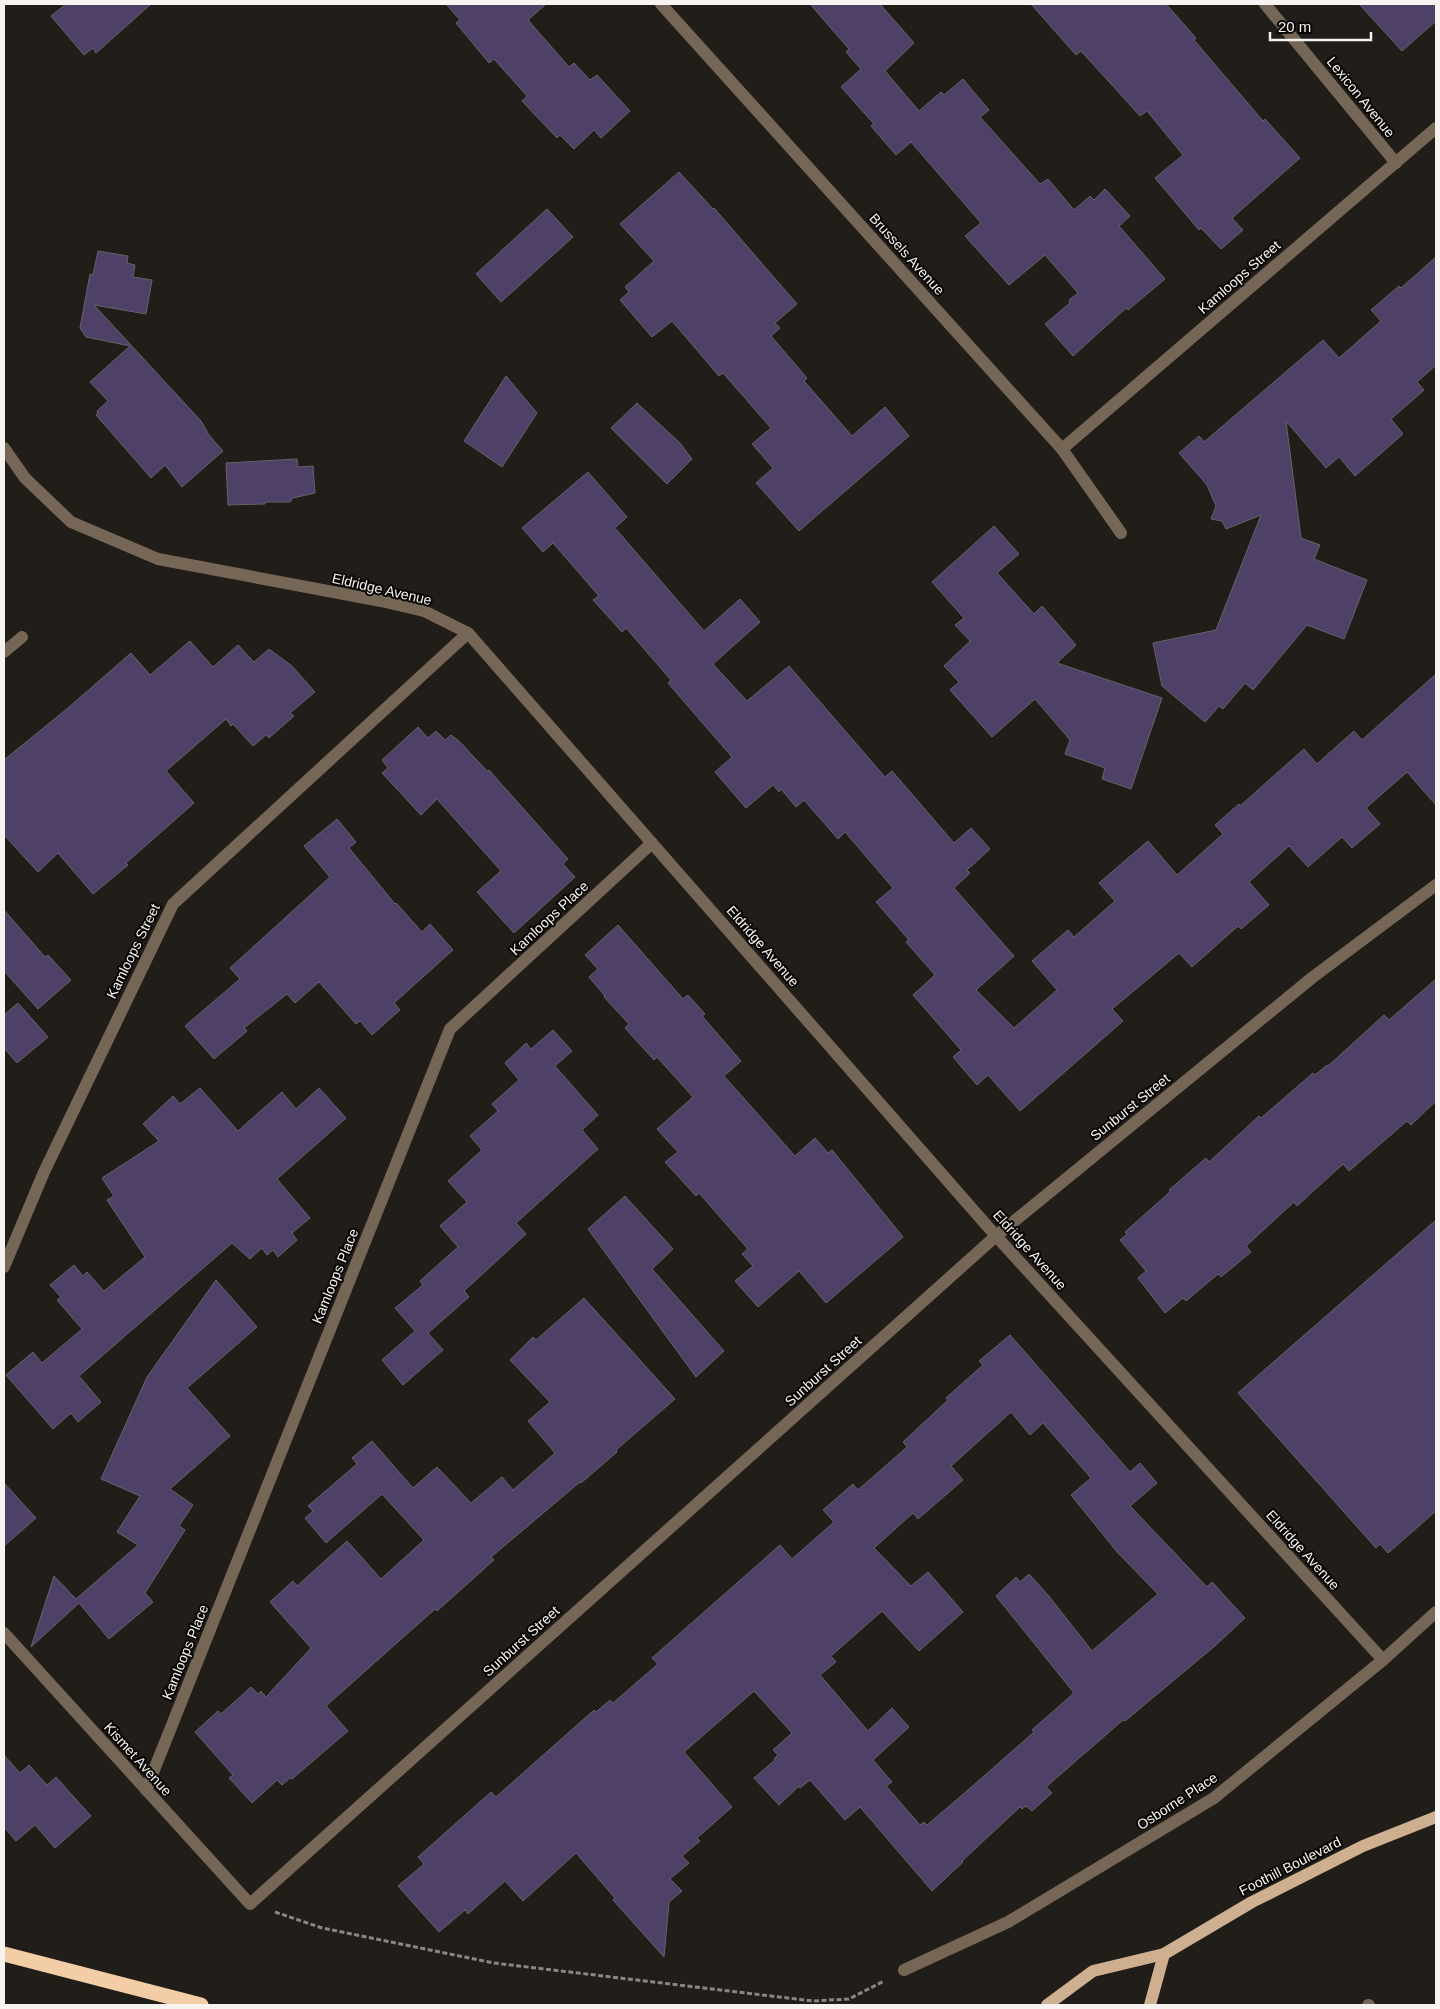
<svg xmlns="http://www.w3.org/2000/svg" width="1440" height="2009" font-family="Arial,sans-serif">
  <rect width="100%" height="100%" fill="#211d19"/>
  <!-- building -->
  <g fill="#4f4067" stroke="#656369" fill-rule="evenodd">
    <path d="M66,4H151L96,53L93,48L84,55L51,16Z"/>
    <path d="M446,4H546L528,20L569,67L574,63L590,80L597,75L630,111L601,138L594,130L574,149L560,135L557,138L522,101L527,96L494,59L489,63L456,23L460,20Z"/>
    <path d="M810,4H880L914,43L885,71L919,111L941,92L944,95L963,79L989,110L980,117L1040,184L1048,179L1074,210L1090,196L1094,200L1105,189L1130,216L1119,226L1165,279L1128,310L1126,308L1073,356L1045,324L1070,303L1069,300L1078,293L1045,255L1009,285L965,236L981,223L911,142L896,155L871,126L874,124L841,87L861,69L846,52L849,49Z"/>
    <path d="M1031,4H1166L1196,38L1194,40L1263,121L1265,119L1300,158L1232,218L1243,230L1221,249L1201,228L1199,230L1155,178L1183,155L1147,111L1140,116L1081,51L1076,55Z"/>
    <path d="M1359,4H1436V21L1402,51Z"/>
    <path d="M679,172L713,209L714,208L797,304L775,323L780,328L771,336L807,378L804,381L852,436L885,407L909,436L799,531L756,483L773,468L752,444L771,428L723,373L719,376L672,321L652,337L620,300L629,292L625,287L654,261L620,224Z"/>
    <path d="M547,209L573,237L501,302L476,274Z"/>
    <path d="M98,251L128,256L127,263L135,265L133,277L152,280L146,314L94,305L201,421L209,435L223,451L182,487L165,465L151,478L96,415L98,413L97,411L108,401L90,382L130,346L86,337L80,328L90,274L93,275Z"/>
    <path d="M1436,257V365L1417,382L1424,390L1391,419L1403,434L1355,476L1339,457L1326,468L1286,421L1301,538L1320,545L1314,559L1367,580L1344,639L1307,625L1253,690L1245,683L1223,709L1219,706L1205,722L1162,686L1153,643L1216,630L1261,515L1226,529L1222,521L1211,519L1216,506L1207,485L1179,453L1199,436L1204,442L1323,340L1339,358L1381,321L1371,310L1399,286L1401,288Z"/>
    <path d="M506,376L537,413L502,467L464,441Z"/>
    <path d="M637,403L680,443L692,459L667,484L611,428Z"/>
    <path d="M297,459L298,467L313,466L315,493L293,498L290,502H265V504L228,505L226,463Z"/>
    <path d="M588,472L627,517L615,528L704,631L740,599L760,622L713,664L747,701L789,666L885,777L892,771L954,843L971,828L990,849L967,870L970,873L954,888L1014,956L976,990L1014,1028L1057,990L1032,961L1068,930L1074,937L1115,901L1099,883L1148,841L1177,875L1223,834L1215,825L1239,804L1240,806L1304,749L1317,764L1354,731L1362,740L1436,674V805L1407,772L1366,808L1380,824L1352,848L1342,837L1308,867L1289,846L1249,882L1269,905L1241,929L1238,926L1192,967L1179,953L1112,1009L1123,1021L1020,1111L988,1075L977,1085L953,1057L961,1050L913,995L935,975L906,942L909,940L876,902L893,888L845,832L838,839L804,800L796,807L781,789L779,792L773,785L746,808L715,772L732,757L668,683L671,680L626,628L622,632L593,600L599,596L553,543L543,552L522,528Z"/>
    <path d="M994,526L1019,554L997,573L1034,614L1042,606L1076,645L1057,663L1162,698L1131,789L1102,779L1105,768L1065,754L1070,740L1035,699L992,737L950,690L959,682L944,666L970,641L955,625L964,618L932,582Z"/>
    <path d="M190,641L213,667L238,645L254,662L269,649L292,666L315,692L290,713L294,716L269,738L266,735L253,746L233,724L231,726L226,719L166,771L194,803L126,863L128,865L93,894L58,853L38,872L4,835V760L68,708L131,653L150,675Z"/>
    <path d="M418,727L428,738L436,731L445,740L451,735L459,741L487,771L489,770L568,859L563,864L575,877L514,933L477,892L501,871L437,799L421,815L382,773L388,768L382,760Z"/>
    <path d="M337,819L356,842L349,848L395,904L396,903L422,932L430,924L453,950L394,1003L400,1010L372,1035L360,1021L356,1024L319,982L295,1003L287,994L244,1028L247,1031L214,1059L185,1026L240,979L230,968L330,877L304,846Z"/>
    <path d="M4,910L45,957L48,955L71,980L38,1009L4,971Z"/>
    <path d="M618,925L683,999L688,995L705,1014L702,1016L741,1061L724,1076L795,1156L815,1138L828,1153L832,1150L903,1237L826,1303L799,1271L758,1307L735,1281L753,1266L742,1254L748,1249L699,1193L696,1196L665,1162L678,1152L657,1129L693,1097L657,1057L654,1060L625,1028L629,1024L604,997L605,996L589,977L598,969L585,955Z"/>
    <path d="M1436,979V1101L1411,1125L1407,1121L1349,1171L1343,1164L1297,1206L1294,1202L1246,1246L1251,1252L1221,1277L1218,1274L1186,1301L1183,1298L1165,1313L1138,1278L1146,1271L1120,1240L1127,1234L1125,1232L1171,1191L1169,1190L1206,1158L1209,1162L1259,1116L1261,1118L1313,1073L1315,1075L1327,1065L1328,1066L1384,1015L1389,1020Z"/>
    <path d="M18,1003L48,1037L17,1063L4,1048V1015Z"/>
    <path d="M553,1030L572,1051L555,1066L598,1115L582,1130L598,1149L516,1223L526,1234L464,1291L469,1297L428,1333L443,1350L403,1385L382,1360L415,1331L395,1308L423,1285L420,1281L458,1247L440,1226L467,1202L448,1181L482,1150L470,1136L498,1111L492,1104L519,1080L505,1063L526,1043L531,1049Z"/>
    <path d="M200,1088L238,1131L282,1092L296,1109L319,1088L346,1118L277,1179L310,1218L292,1233L297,1240L278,1257L273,1250L267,1255L262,1248L250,1259L232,1243L79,1376L101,1402L78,1422L71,1413L53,1429L6,1375L33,1352L42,1363L82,1329L57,1300L61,1297L50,1285L74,1265L83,1276L87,1272L104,1291L145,1257L107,1200L114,1196L102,1178L159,1141L143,1124L173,1096L180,1104Z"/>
    <path d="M625,1196L673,1249L652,1269L724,1351L696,1377L588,1229Z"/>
    <path d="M1436,1220V1511L1388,1553L1380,1544L1376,1548L1238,1393Z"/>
    <path d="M216,1280L257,1327L187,1388L230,1436L170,1489L193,1505L179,1526L185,1530L145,1593L153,1602L109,1639L79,1603L31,1647L54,1576L76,1599L138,1545L117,1532L140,1496L101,1479L147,1377Z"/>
    <path d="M584,1298L675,1399L616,1450L617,1452L581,1483L580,1482L491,1557L494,1560L437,1611L435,1609L326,1706L348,1731L292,1779L290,1778L282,1785L277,1780L252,1803L229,1778L233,1775L195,1732L218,1711L221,1714L251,1687L258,1694L261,1691L266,1697L311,1648L270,1602L293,1581L297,1586L347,1541L381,1579L424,1540L382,1494L326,1543L305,1518L313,1511L308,1506L357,1464L352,1458L372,1441L413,1488L437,1467L471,1503L502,1477L513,1490L555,1453L528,1421L550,1402L510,1360L533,1337L536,1340Z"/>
    <path d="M1010,1335L1130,1472L1140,1463L1157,1483L1130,1506L1207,1587L1212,1582L1245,1618L1216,1645L1125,1721L1123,1720L1046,1787L1052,1793L1032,1811L1026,1806L1022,1809L1020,1807L962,1861L963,1862L932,1891L860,1807L845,1820L810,1780L800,1788L799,1786L779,1805L754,1778L775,1760L774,1759L778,1755L773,1750L792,1733L754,1691L684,1752L732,1807L697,1838L700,1841L682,1856L689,1863L670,1879L682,1891L669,1902L664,1957L613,1900L615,1898L576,1853L523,1901L505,1881L468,1914L465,1910L439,1932L398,1886L424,1864L418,1857L491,1792L496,1797L594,1710L596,1712L610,1700L613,1703L658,1664L652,1658L780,1545L792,1559L834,1522L823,1510L853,1484L858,1490L907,1447L903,1442L948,1400L946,1398L983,1365L979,1361ZM1011,1412L1030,1435L1043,1423L1091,1478L1071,1495L1118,1553L1158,1594L1092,1651L1048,1595L1029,1574L1020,1582L1016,1577L996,1596L1074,1693L1032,1730L1034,1732L975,1784L927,1825L924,1822L920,1825L886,1786L892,1782L873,1760L909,1727L892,1708L868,1731L820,1675L836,1662L831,1656L882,1611L919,1651L963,1612L928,1572L911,1586L874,1548L913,1513L918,1519L963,1480L951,1466Z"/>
    <path d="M4,1483L36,1518L4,1546Z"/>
    <path d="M4,1755L20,1773L29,1765L47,1785L56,1777L91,1816L55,1848L35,1825L16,1841L4,1827Z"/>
  </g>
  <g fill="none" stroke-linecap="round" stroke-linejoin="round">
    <!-- path -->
    <path stroke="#8a8783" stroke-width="3" stroke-dasharray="5 2.5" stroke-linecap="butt" d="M275,1912L322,1928L494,1963L813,2001L849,1999L884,1981"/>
    <!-- minor -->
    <g stroke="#756656" stroke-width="12">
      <path d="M661,4L1062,449L1121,533"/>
      <path d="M1265,4L1396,163"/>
      <path d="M4,448L25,478L71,522L158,559L381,601L424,611L468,633L996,1236L1383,1660"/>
      <path d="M1062,449L1436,128"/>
      <path d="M4,652L22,637"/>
      <path d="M4,1267L44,1172L173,904L468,633"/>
      <path d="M4,1633L250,1904L996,1236L1313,977L1436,885"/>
      <path d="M146,1790L450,1029L652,843"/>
      <path d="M904,1970L1008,1922L1214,1798L1383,1660L1436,1612"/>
      <path d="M1368,2005H1369"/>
    </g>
    <!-- major -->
    <g stroke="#ceaf8f" stroke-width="12">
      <path d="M1047,2005L1093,1971L1164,1954L1252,1902L1363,1846L1436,1817"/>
      <path d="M1150,2005L1164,1954"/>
    </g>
    <!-- highway -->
    <path stroke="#f2cda5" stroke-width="15" d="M4,1954L201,2005"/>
  </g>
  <g text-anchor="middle" stroke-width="4" stroke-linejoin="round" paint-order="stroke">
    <!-- street labels -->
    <g font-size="14" fill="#f6f3f0" stroke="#090706">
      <text transform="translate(1361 97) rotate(51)" y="5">Lexicon Avenue</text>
      <text transform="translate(907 254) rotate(48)" y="5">Brussels Avenue</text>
      <text transform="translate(1239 277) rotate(-41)" y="5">Kamloops Street</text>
      <text transform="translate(382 589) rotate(13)" y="5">Eldridge Avenue</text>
      <text transform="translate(549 918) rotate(-43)" y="5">Kamloops Place</text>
      <text transform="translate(763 946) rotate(49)" y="5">Eldridge Avenue</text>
      <text transform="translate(133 951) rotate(-64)" y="5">Kamloops Street</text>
      <text transform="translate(1130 1107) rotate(-39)" y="5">Sunburst Street</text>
      <text transform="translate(1030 1250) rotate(48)" y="5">Eldridge Avenue</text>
      <text transform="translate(335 1276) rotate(-68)" y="5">Kamloops Place</text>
      <text transform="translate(823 1371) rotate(-42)" y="5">Sunburst Street</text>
      <text transform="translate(1303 1550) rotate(48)" y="5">Eldridge Avenue</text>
      <text transform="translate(521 1641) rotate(-42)" y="5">Sunburst Street</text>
      <text transform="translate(185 1652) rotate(-68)" y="5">Kamloops Place</text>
      <text transform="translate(138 1759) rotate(48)" y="5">Kismet Avenue</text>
      <text transform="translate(1177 1801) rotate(-33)" y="5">Osborne Place</text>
      <text transform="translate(1290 1866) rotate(-27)" y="5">Foothill Boulevard</text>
    </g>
  </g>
  <!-- border -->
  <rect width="1440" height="2009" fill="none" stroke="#f6f3f0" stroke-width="10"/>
  <!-- scale -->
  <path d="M1270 32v8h101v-8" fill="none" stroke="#f6f3f0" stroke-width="2.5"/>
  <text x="1278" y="32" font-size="15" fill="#f6f3f0" stroke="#090706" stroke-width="4" paint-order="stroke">20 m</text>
</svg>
